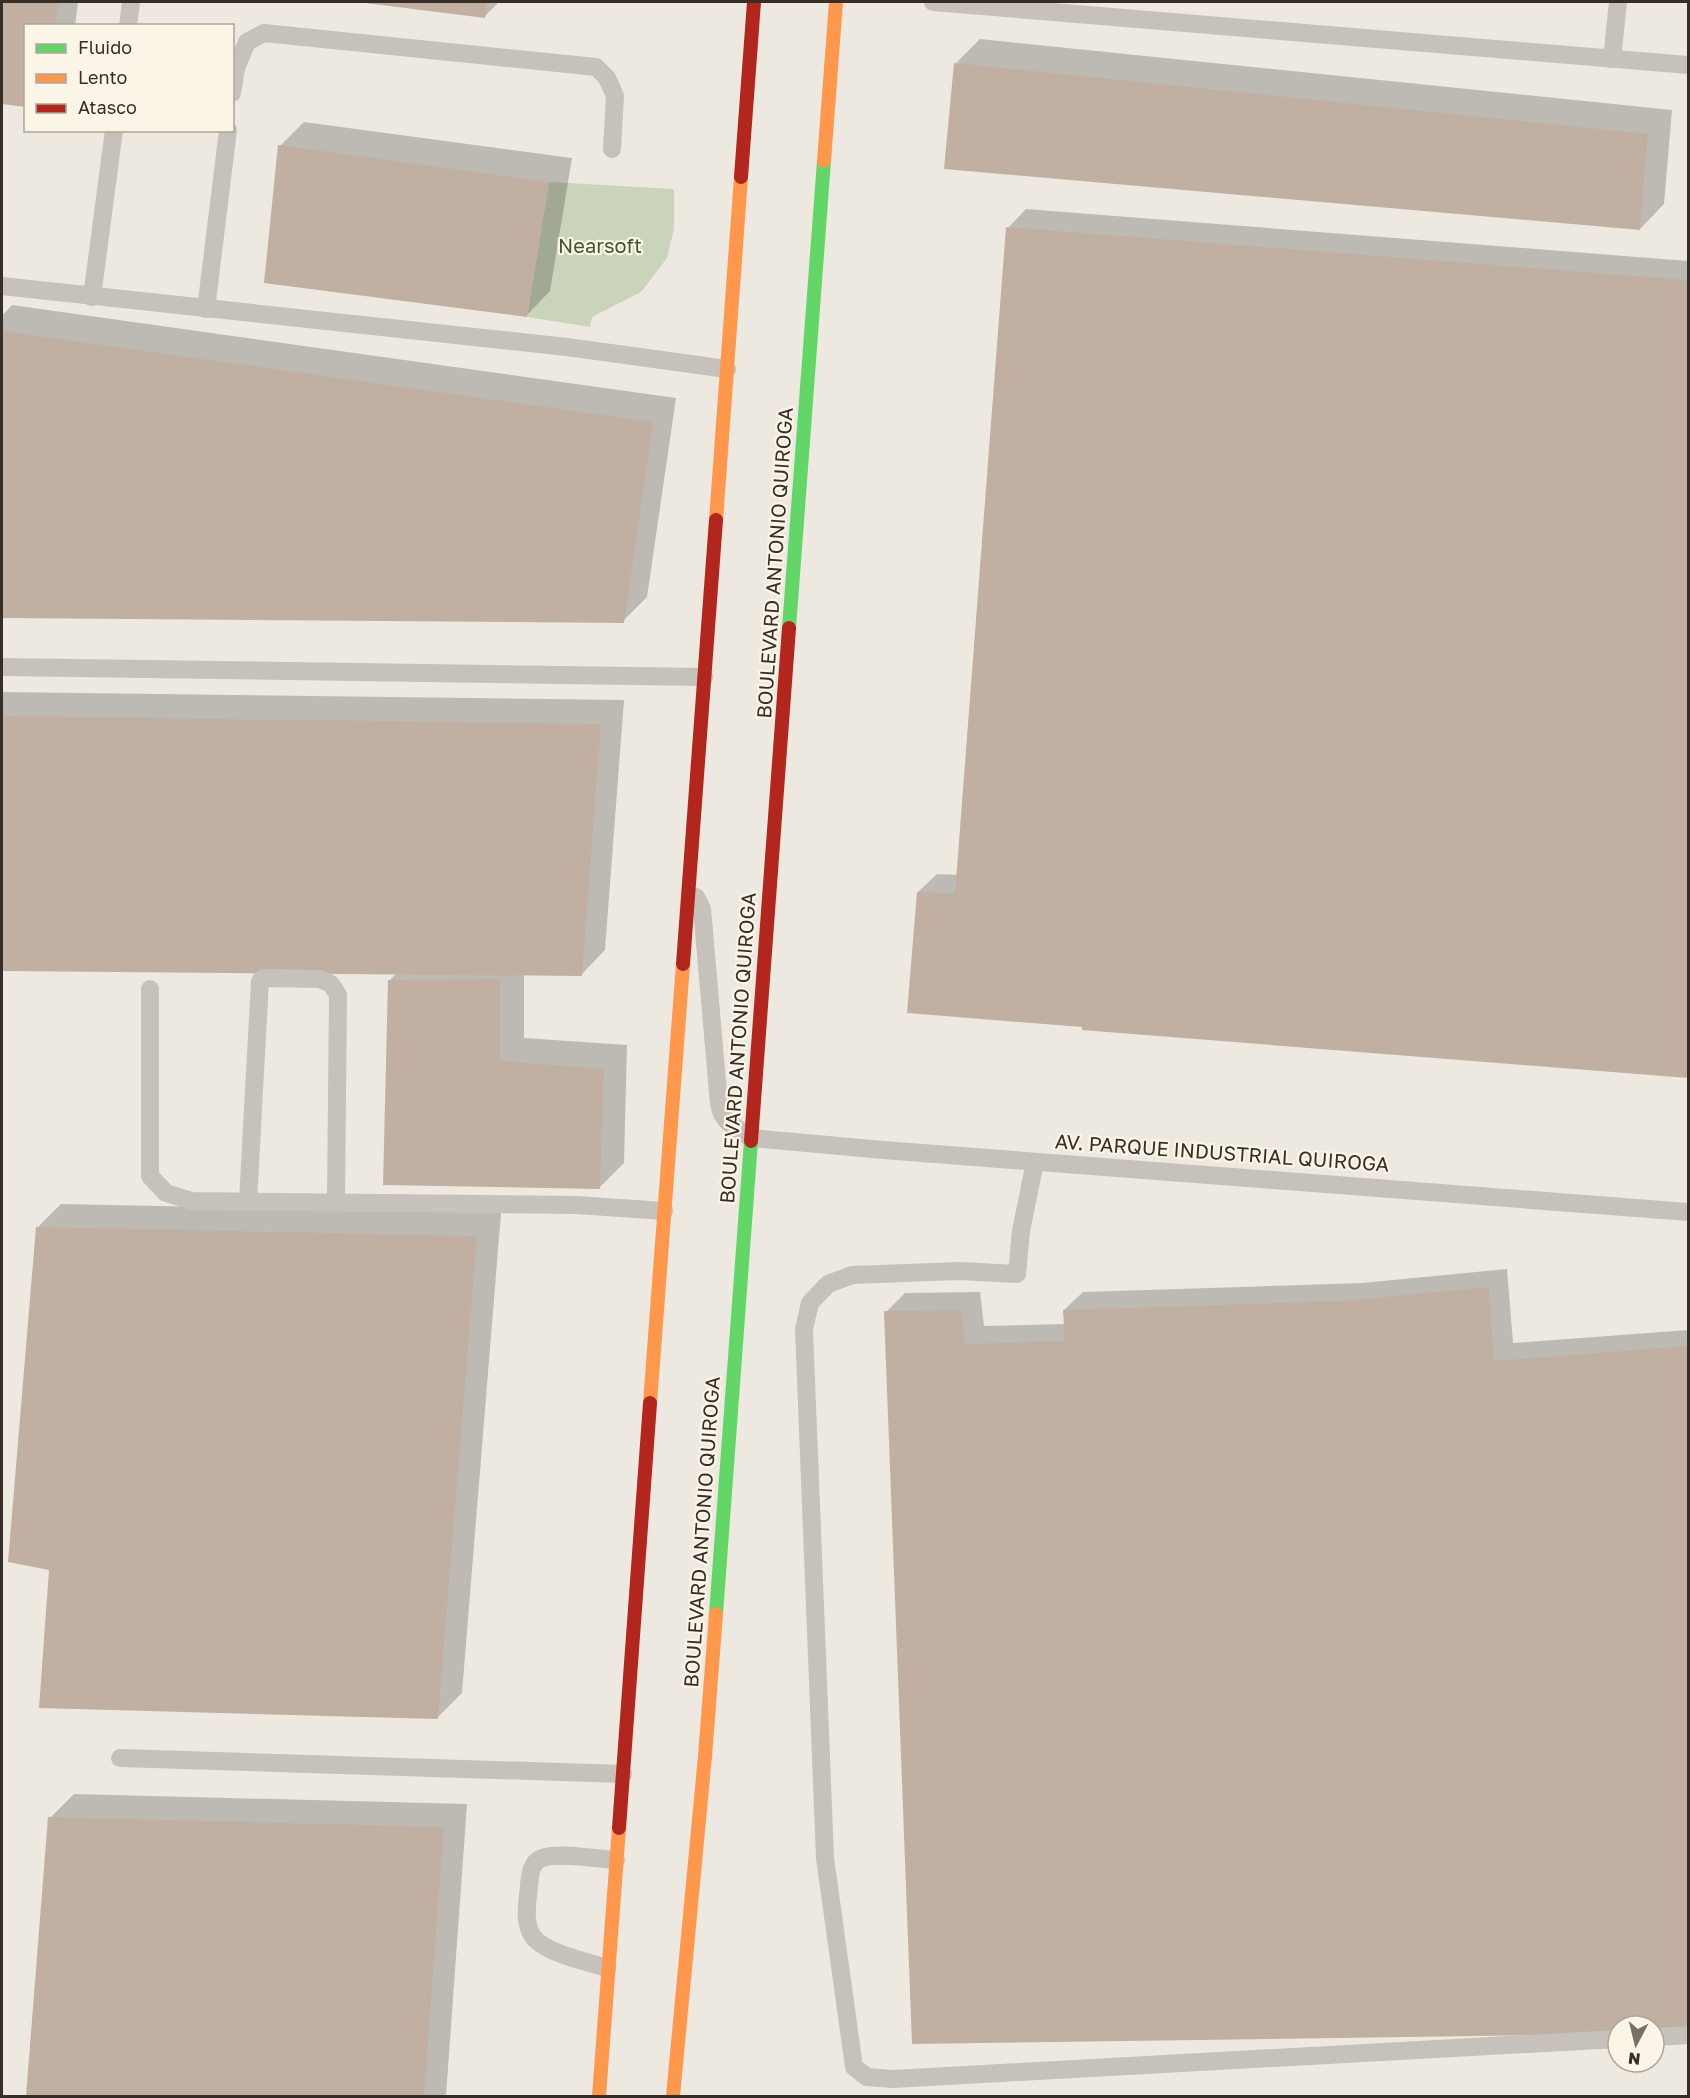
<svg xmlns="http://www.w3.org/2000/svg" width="1690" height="2098" font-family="'Golos Text',sans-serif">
  <rect width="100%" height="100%" fill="#ede9e0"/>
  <!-- green -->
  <path fill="#cad4ba" d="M549,182L674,189V229L667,258L641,292L592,317L590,327L527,317Z"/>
  <!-- shadow -->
  <g fill="#0003">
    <path d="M2,2H78L75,26H26V105L2,102Z"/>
    <path d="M358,2H499L484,17Z"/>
    <path d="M980,39L1672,110L1664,204L1640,229L956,63Z"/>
    <path d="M304,122L572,158L550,291L526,316L280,146Z"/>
    <path d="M1026,209L1688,261V1076L1084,1029V1026L918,892L937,874L958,875L1008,228Z"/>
    <path d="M12,305L676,398L647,597L623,621L2,616V316Z"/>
    <path d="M2,692L624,700L605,950L581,975L524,974V1038L627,1045L624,1163L600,1187L389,981L397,973L2,970Z"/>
    <path d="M61,1204L501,1213L462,1693L438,1717L50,1569L37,1228Z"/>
    <path d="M1507,1269L1513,1343L1688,1330V2028L1618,2026L886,1312L905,1293L980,1292L984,1326L1065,1324L1064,1310L1083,1292L1362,1283Z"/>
    <path d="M74,1794L467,1804L446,2096H28L50,1818Z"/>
  </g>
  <!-- building -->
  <g fill="#c1b0a2">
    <path d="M2,2H58L55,26H26V107L2,104Z"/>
    <path d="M358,2H487L485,18Z"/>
    <path d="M954,63L1648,134L1640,230L944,169Z"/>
    <path d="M278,145L549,182L527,317L264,283Z"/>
    <path d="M1006,227L1688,280V1078L1082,1030V1027L907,1013L917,892L955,894Z"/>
    <path d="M2,331L653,422L624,623L2,618Z"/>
    <path d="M2,716L601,724L582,976L2,971Z"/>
    <path d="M500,979V1061L604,1069L600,1189L383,1185L388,980Z"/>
    <path d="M36,1227L477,1236L438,1719L39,1708L49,1570L8,1562Z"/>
    <path d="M1489,1287L1494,1361L1688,1346V2030L1654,2032V2026H1618V2034L912,2044L884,1311L961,1310L965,1344L1065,1341L1063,1310L1343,1301Z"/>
    <path d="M48,1817L444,1827L424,2096H26Z"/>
  </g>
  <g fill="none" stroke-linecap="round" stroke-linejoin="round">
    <!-- lane -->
    <g stroke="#c6c1ba" stroke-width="18">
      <path d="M933,2L1688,65"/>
      <path d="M128,26L131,2"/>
      <path d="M1612,59L1618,2"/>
      <path d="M232,93L236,68L247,42L264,33L596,67L607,78L615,96L612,149"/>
      <path d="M2,286L567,347L727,369"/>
      <path d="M92,297L114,130"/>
      <path d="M206,309L228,130"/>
      <path d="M2,667L704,677"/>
      <path d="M696,897L702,909L719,1104L722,1114L728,1122L751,1138L883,1150L1688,1212"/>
      <path d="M150,989V1176L166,1193L192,1201L577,1205L664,1211"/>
      <path d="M1035,1162L1021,1231L1017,1274L959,1271L852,1275L828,1284L810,1303L804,1329L825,1858L854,2067L867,2077L893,2079L1618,2039"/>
      <path d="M248,1201L260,981L263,978L320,979L331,984L338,995L336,1201"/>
      <path d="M120,1758L623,1774"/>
      <path d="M607,1968C588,1962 541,1952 532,1935C523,1921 528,1900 529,1885C530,1875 531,1862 542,1858C558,1852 599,1859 616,1860"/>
      <path d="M1654,2037L1688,2035"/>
    </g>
    <!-- fast -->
    <g stroke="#63d668" stroke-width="14">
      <path d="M789,628L824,161"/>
      <path d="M716,1614L751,1141"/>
    </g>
    <!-- slow -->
    <g stroke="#ff974d" stroke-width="14">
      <path d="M824,161L836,2"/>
      <path d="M716,520L741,177"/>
      <path d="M650,1403L683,964"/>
      <path d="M599,2096L619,1828"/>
      <path d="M673,2096L705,1756L716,1614"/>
    </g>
    <!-- jam -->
    <g stroke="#b3261e" stroke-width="14">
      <path d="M741,177L754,2"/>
      <path d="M683,964L716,520"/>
      <path d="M751,1141L789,628"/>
      <path d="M619,1828L650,1403"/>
    </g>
  </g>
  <g text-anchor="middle" stroke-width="4.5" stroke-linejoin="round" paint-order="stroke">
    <!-- park labels -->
    <g font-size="20" fill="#3e562b" stroke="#faf5e7">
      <text x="600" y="253">Nearsoft</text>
    </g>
    <!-- street labels -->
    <g font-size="20" fill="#372f27" stroke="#faf5e7">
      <text transform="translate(775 563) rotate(-86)" y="7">BOULEVARD ANTONIO QUIROGA</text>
      <text transform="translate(738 1048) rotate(-86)" y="7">BOULEVARD ANTONIO QUIROGA</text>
      <text transform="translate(1222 1153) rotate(4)" y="7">AV. PARQUE INDUSTRIAL QUIROGA</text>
      <text transform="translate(702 1532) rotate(-86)" y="7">BOULEVARD ANTONIO QUIROGA</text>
    </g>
  </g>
  <!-- border -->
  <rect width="1690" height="2098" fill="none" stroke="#372f27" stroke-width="6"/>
  <!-- legend -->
  <rect x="24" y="24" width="210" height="108" fill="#faf5e7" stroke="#aca69a" stroke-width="1.5"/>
  <rect x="36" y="44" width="30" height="9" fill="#63d668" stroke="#aca69a" stroke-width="1.5"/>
  <text x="78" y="54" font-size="18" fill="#372f27">Fluido</text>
  <rect x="36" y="74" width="30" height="9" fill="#ff974d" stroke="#aca69a" stroke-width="1.5"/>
  <text x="78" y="84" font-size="18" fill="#372f27">Lento</text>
  <rect x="36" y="104" width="30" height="9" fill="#b3261e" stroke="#aca69a" stroke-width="1.5"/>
  <text x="78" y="114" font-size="18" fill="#372f27">Atasco</text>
  <!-- north arrow -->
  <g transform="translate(1636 2044) rotate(187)"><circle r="28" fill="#faf5e7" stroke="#aca69a" stroke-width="1.5"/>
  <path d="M0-4.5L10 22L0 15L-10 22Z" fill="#777068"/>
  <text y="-9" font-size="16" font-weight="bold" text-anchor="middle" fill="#372f27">N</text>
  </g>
</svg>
